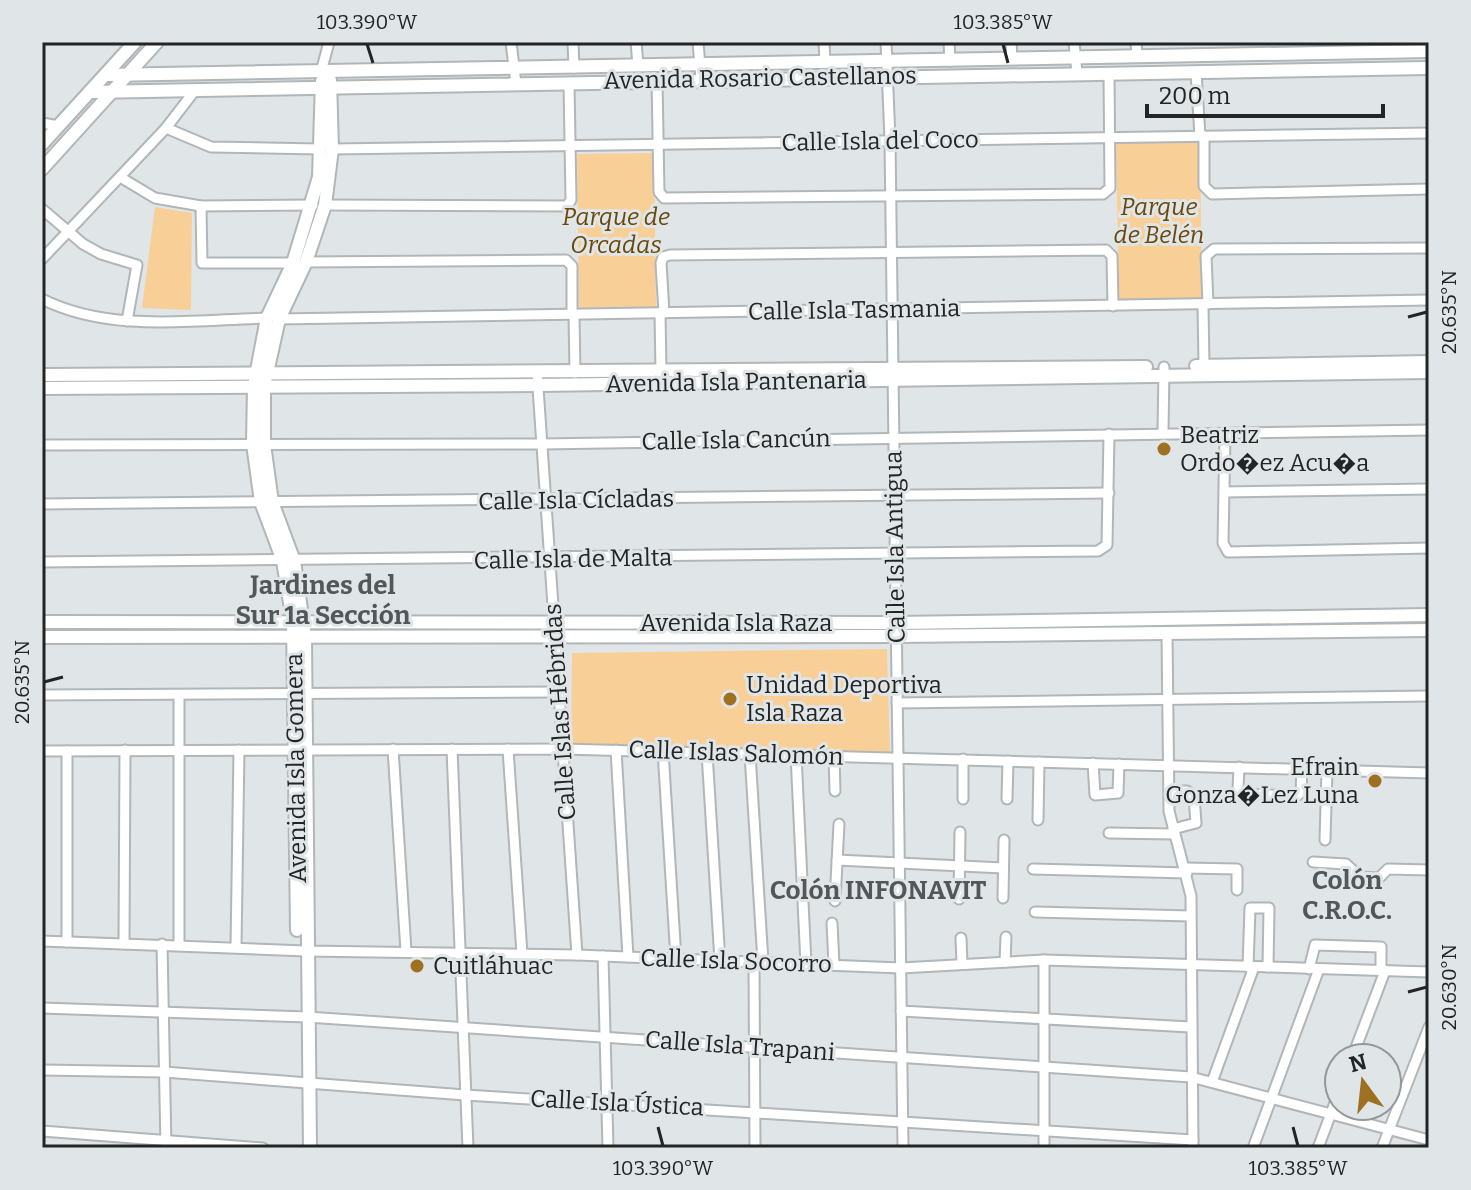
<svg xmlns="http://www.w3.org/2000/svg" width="1471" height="1190" font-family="Bitter,serif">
  <rect width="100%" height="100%" fill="#e0e5e8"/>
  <!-- green -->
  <g fill="#f8d097">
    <path d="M1200,141L1202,300H1119L1116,142Z"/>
    <path d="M654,153L656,307L579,308L577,154Z"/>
    <path d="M155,207L192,213L191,310L142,308Z"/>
    <path d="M887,649L890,752L571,745L572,653Z"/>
  </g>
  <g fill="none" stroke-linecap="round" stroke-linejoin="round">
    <defs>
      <g id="street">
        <path d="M511,42L516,84"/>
        <path d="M573,42L574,68"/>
        <path d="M636,42L638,65"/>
        <path d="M698,42L701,79"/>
        <path d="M824,42L825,63"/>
        <path d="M886,42L890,140L903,1148"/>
        <path d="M949,42L950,61"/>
        <path d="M1011,42L1012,59"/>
        <path d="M1074,42L1077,73"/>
        <path d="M1136,42L1137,56"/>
        <path d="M321,72L329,42"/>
        <path d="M1196,72L1200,136"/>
        <path d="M657,79L659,192L664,198L1103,194L1110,188L1109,73"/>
        <path d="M42,123L59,126"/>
        <path d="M166,128L211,147L320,149"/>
        <path d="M1204,136V186L1212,194L1429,189"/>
        <path d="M332,149L1429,133"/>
        <path d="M120,177L155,198L201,206L313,205"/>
        <path d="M325,205L567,206L571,200L569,83"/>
        <path d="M201,206L202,263H293"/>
        <path d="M42,209L83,244L101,254L137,265L127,321"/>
        <path d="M42,259L166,128L196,89"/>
        <path d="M306,262L566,260L572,266V315"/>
        <path d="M42,299C109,333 194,320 267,318"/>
        <path d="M1208,304L1206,256L1214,249L1429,248"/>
        <path d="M1203,305L1204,366"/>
        <path d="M660,313L661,372"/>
        <path d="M664,313L661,263L663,257L670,255L1106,250L1112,256L1113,306"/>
        <path d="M574,315L575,373"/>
        <path d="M279,319L1429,300"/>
        <path d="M537,373L577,955"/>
        <path d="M1163,433L1164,367"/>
        <path d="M1225,433L1223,543L1228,552L1429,548"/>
        <path d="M42,445L542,444L1429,430"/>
        <path d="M1224,492L1429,489"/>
        <path d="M42,504L1109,493"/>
        <path d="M42,562L1098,551L1107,545L1109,434"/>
        <path d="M1167,633L1169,811L1191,896L1193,1148"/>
        <path d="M42,695L559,692"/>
        <path d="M897,703L1429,696"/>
        <path d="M393,749L406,951"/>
        <path d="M452,749L468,1148"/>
        <path d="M508,749L522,954"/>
        <path d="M616,750L628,957"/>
        <path d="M42,751L563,749L1429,773"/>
        <path d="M663,751L676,959"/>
        <path d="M707,753L720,961"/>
        <path d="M750,754L763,962"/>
        <path d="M796,755L806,964"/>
        <path d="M834,756L835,791"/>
        <path d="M963,759V799"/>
        <path d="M1093,763L1095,795L1118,793L1119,764"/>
        <path d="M1239,767L1238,789L1244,794L1297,796L1301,792L1302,769"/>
        <path d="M1170,791H1187L1194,796L1196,823L1173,829"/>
        <path d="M1007,799L1008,761"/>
        <path d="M1038,820L1039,762"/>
        <path d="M1109,833L1174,834"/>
        <path d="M1325,840L1327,770"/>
        <path d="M837,860L1003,868"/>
        <path d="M1313,862L1346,864L1360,877L1379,878L1388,869L1429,870"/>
        <path d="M1185,868L1237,869V890"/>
        <path d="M1033,869L1187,873"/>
        <path d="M1003,898L1004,840"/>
        <path d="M959,899L960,832"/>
        <path d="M835,901L839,824"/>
        <path d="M1035,912L1190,916"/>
        <path d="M832,923L834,965"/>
        <path d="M961,938L962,964"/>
        <path d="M42,941L306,951L577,955L901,968L1044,960L1429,972"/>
        <path d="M67,942V751"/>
        <path d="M124,944L125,750"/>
        <path d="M162,944L166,1148"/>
        <path d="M179,945V695"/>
        <path d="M236,947L239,750"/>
        <path d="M603,956L608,1148"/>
        <path d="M754,962L755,1148"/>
        <path d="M1005,962L1006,937"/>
        <path d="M1248,967L1250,908H1269L1268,967"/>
        <path d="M1309,969L1315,945L1381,947V971"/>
        <path d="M42,1008L307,1017L1191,1077L1429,1140"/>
        <path d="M901,1011L1190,1027"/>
        <path d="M1352,1058L1385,971"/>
        <path d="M42,1070L164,1072L465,1095L1193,1140"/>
        <path d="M1212,1082L1254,967"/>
        <path d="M42,1131L263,1148"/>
        <path d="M1044,1148V960"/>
        <path d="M1253,1148L1319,969"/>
        <path d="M1318,1148L1339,1092"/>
        <path d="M1382,1148L1429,1027"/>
      </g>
      <g id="secondary">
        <path d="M106,75L1429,51"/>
        <path d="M91,92L1429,68"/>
        <path d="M42,144L135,42"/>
        <path d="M42,169L157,42"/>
        <path d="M1196,366L1429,362"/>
        <path d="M42,375L1146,367"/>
        <path d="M42,388L538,385L1429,372"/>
        <path d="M42,622L896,623L1429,615"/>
        <path d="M42,637L897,636L1429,630"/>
        <path d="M297,930L293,621L283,561L261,502L253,444L254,386L267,318L293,263L319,177L322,81"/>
        <path d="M310,1148L305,637L294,561L272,502L264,444V386L279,319L306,262L325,205L332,149L330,80"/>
      </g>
    </defs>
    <!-- street casing -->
    <use href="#street" stroke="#b1b6b9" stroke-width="13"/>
    <!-- secondary casing -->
    <use href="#secondary" stroke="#b1b6b9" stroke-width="16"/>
    <!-- street -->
    <use href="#street" stroke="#fff" stroke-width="9"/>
    <!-- secondary -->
    <use href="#secondary" stroke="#fff" stroke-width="12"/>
  </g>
  <!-- ticks -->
  <path fill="none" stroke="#232525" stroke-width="3" d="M367,44L373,63M1003,44L1008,63M1408,317L1427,312M44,682L63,677M1408,992L1427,987M658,1127L663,1146M1293,1127L1298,1146"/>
  <!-- markers -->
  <g fill="#9e7022" stroke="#e0e5e8" stroke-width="3">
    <circle cx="1164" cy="449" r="8"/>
    <circle cx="730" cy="699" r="8"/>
    <circle cx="1375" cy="781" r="8"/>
    <circle cx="417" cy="966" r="8"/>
  </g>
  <g text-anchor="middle" stroke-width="6" stroke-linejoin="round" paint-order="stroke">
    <!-- street labels -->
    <g font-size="24" fill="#232525" stroke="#e0e5e8">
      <text transform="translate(760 78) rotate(-1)" y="8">Avenida Rosario Castellanos</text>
      <text transform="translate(880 141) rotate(-1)" y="8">Calle Isla del Coco</text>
      <text transform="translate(854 310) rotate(-1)" y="8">Calle Isla Tasmania</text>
      <text transform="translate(736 382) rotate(-1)" y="8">Avenida Isla Pantenaria</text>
      <text transform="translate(736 440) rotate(-1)" y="8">Calle Isla Cancún</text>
      <text transform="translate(576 500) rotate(-1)" y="8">Calle Isla Cícladas</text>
      <text transform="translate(895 547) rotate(-91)" y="8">Calle Isla Antigua</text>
      <text transform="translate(573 559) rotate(-1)" y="8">Calle Isla de Malta</text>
      <text x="736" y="631">Avenida Isla Raza</text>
      <text transform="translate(560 712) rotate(-94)" y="8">Calle Islas Hébridas</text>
      <text transform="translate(736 753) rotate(2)" y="8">Calle Islas Salomón</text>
      <text transform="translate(296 768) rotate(-91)" y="8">Avenida Isla Gomera</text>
      <text transform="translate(736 961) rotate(2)" y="8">Calle Isla Socorro</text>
      <text transform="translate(740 1046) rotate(4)" y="8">Calle Isla Trapani</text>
      <text transform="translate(617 1103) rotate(3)" y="8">Calle Isla Ústica</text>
    </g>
    <!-- park labels -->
    <g font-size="24" font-style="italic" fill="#69480c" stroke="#e0e5e8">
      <text x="1159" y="215">Parque<tspan x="1159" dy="28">de Belén</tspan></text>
      <text x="616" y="225">Parque de<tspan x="616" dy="28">Orcadas</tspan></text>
    </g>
    <!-- poi labels -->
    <g font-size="24" fill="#232525" stroke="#e0e5e8" text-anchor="start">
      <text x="1180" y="443">Beatriz<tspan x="1180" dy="28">Ordo�ez Acu�a</tspan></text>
      <text x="746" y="693">Unidad Deportiva<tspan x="746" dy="28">Isla Raza</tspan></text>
      <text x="1359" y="775" text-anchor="end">Efrain<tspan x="1359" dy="28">Gonza�Lez Luna</tspan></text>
      <text x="433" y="974">Cuitláhuac</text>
    </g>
    <!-- neighbourhood labels -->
    <g font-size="26" font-weight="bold" fill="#535759" stroke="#e0e5e8">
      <text x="323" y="594">Jardines del<tspan x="323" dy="30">Sur 1a Sección</tspan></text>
      <text x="1347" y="889">Colón<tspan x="1347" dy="30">C.R.O.C.</tspan></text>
      <text x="878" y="899">Colón INFONAVIT</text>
    </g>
  </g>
  <!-- border -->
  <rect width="1471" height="1190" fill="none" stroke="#e0e5e8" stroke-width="88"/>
  <!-- north arrow -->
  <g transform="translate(1363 1082) rotate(345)"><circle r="38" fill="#e0e5e8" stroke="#94989a" stroke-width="2"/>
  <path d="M0-6L14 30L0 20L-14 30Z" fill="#9e7022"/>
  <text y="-12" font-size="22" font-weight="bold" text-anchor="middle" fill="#232525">N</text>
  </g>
  <!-- scale -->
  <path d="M1147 104v12h236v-12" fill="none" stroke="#232525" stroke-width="4"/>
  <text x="1159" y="104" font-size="24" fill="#232525" stroke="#e0e5e8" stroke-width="6" paint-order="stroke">200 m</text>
  <rect x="44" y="44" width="1383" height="1102" fill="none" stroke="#232525" stroke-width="3"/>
  <g font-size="20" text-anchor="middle" fill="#232525">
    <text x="367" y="29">103.390°W</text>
    <text x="1003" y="29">103.385°W</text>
    <text transform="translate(1449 312) rotate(-90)" y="7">20.635°N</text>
    <text transform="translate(22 682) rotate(-90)" y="7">20.635°N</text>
    <text transform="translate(1449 987) rotate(-90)" y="7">20.630°N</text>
    <text x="663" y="1175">103.390°W</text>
    <text x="1298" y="1175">103.385°W</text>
  </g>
</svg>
